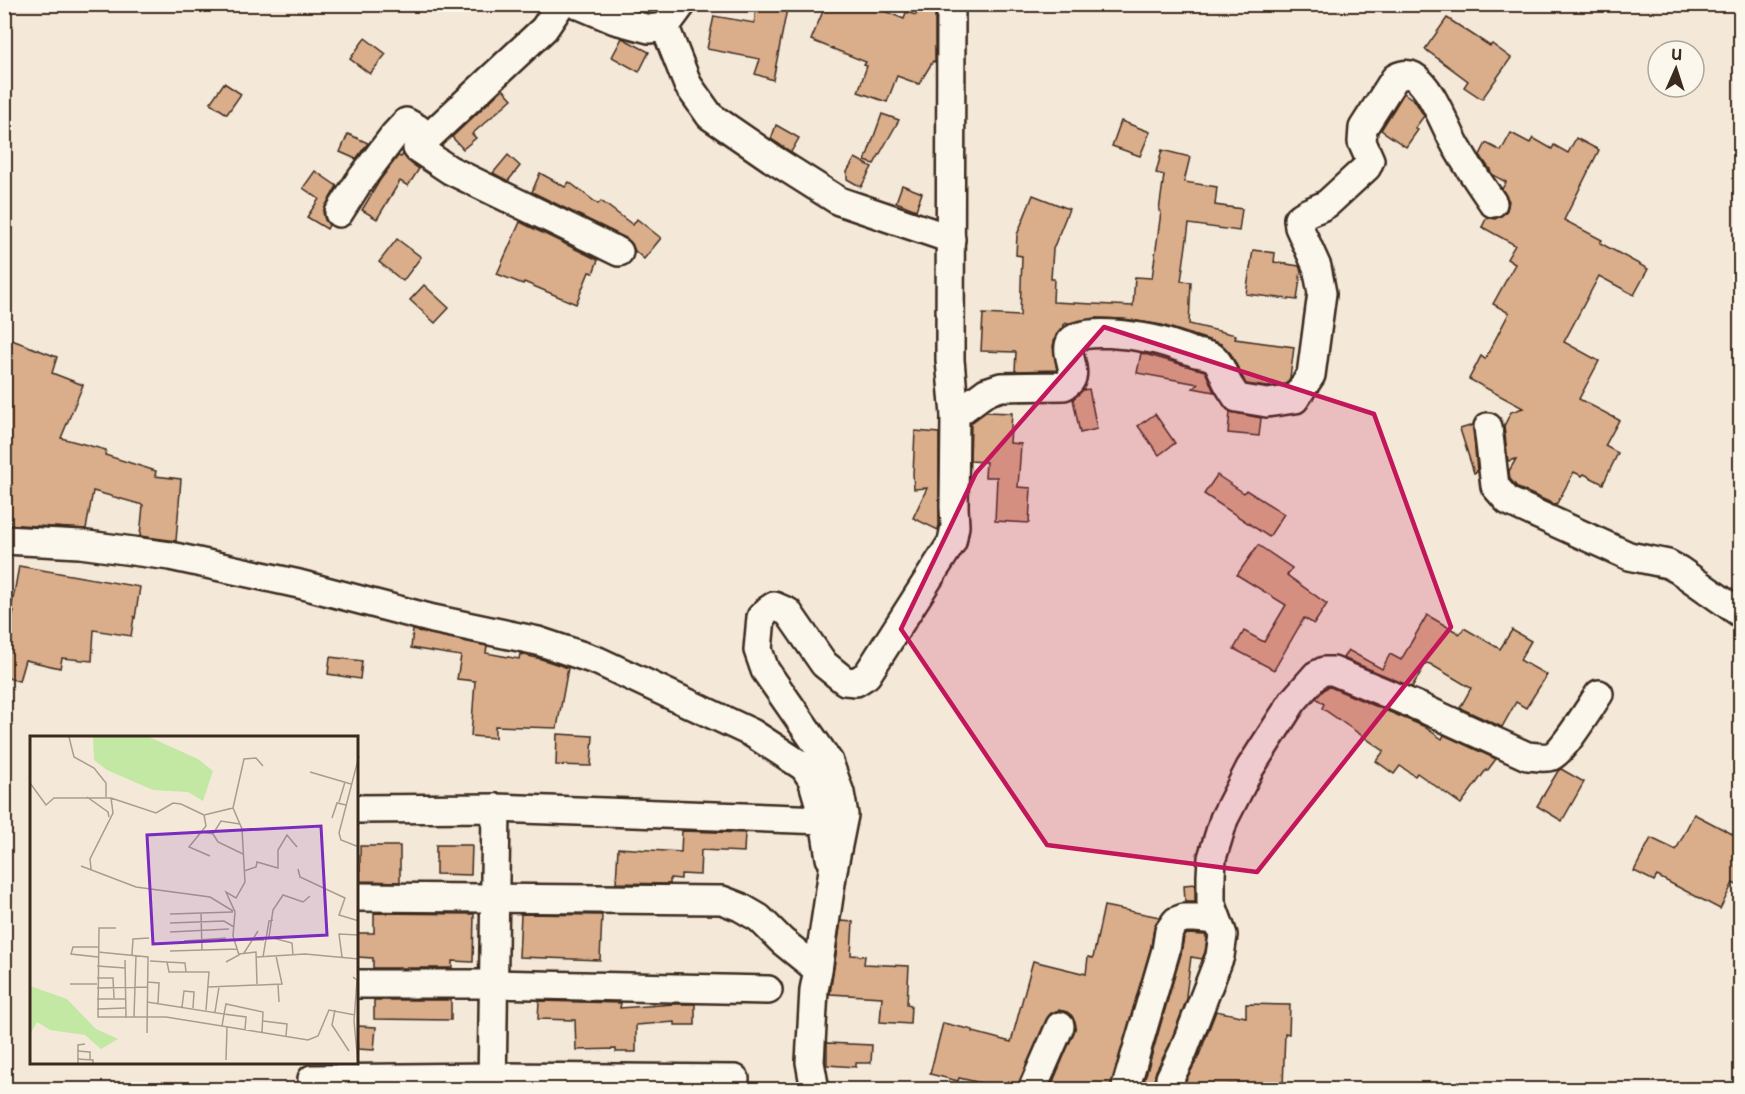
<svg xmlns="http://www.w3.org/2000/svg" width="1745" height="1094" font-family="Mali,sans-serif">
  <rect width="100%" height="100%" fill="#f4e8d9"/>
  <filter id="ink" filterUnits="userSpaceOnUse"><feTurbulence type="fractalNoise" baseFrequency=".0167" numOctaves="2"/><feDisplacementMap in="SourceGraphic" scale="12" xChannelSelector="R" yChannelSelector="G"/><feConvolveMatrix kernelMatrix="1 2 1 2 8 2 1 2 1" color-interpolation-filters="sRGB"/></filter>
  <g filter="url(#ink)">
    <!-- building -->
    <g fill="#daad8b" stroke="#3b2a1e" stroke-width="1.5">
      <path d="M757,4H788L773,80L755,74L760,59L707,49L714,16L754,23Z"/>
      <path d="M826,4H867L904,19L906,12L916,15L917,4H935V62L933,61L919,84L897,76L887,102L858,92L867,66L864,65L866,62L811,40Z"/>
      <path d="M1447,18L1490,46L1492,44L1511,58L1482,99L1464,87L1468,81L1425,49Z"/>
      <path d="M365,38L386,54L370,74L350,59Z"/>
      <path d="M622,38L649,52L639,72L612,57Z"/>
      <path d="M224,83L241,94L227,114L210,103Z"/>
      <path d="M503,89L512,99L472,134L476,138L463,149L452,137Z"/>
      <path d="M1404,93L1415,101L1424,116L1415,128L1418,130L1406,147L1381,130Z"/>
      <path d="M882,114L899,120L874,164L865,161Z"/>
      <path d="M1121,121L1150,132L1140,156L1112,146Z"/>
      <path d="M776,125L799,138L791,152L771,139Z"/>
      <path d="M1511,133L1530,143L1533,138L1552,149L1554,145L1568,153L1576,138L1599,150L1564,220L1602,240L1600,243L1648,269L1634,295L1599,276L1564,342L1599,361L1579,399L1619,420L1605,446L1618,453L1603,484L1584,474L1582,476L1574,472L1556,505L1518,488L1510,479L1509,471L1516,459L1508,461L1504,426L1511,412L1523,408L1469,379L1481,356L1485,359L1509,313L1493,304L1515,264L1507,259L1515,245L1482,227L1487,217L1495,219L1501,216L1507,210L1509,201L1502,189L1506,182L1493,175L1490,171L1491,169L1488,167L1480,155L1486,143L1501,151Z"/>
      <path d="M348,134L368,143L356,159L340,152Z"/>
      <path d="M1162,150L1190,157L1184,182L1217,187L1215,205L1242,209L1239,231L1189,224L1181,281L1191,282L1189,324L1236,335L1235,339L1294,347L1290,378L1286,384L1267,387L1246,384L1231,354L1221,344L1162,325L1124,319L1096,318L1064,324L1063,327L1056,335L1053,346L1057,370L1015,371L1016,352L981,351L983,314L1020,316L1022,256L1016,255L1017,235L1033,195L1069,209L1053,249L1051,279H1054L1053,302L1133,306L1135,277L1152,278L1161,212L1159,211L1164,175L1156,173Z"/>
      <path d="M403,154L408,161L419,169L408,186L400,181L377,219L362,210L380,180L398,156L401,157Z"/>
      <path d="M508,155L520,166L508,181L493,173Z"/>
      <path d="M855,158L872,167L861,187L847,179V172Z"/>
      <path d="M315,171L337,186L326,205L323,212L325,220L329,225L327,229L307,217L319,199L303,188Z"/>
      <path d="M540,173L565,187L569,182L598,204L601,201L633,225L637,219L661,238L644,259L635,251L632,244L626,238L532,192Z"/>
      <path d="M902,185L922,193L916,210L896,202Z"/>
      <path d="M520,222L598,260L593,273L589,272L576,304L524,282L523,284L497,274Z"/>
      <path d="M397,239L421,257L403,281L379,262Z"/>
      <path d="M1253,250L1275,253L1274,262L1299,266L1301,271L1297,300L1246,294Z"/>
      <path d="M424,285L449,308L435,323L410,300Z"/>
      <path d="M4,337L57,357L52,373L83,385L61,438L106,450L105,455L156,471L155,476L181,479L176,541L140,536L143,505L93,491L86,529L4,524Z"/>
      <path d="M1141,353L1205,371L1214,392L1193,388L1198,384L1137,373Z"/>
      <path d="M1089,389L1097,429L1080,433L1073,399L1083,390Z"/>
      <path d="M986,412L1012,413L1010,443L1021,444L1018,487L1031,488L1029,523L995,521L997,477H985L986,462L970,461L971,423Z"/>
      <path d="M1230,412L1261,418L1259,436L1228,433Z"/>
      <path d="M1155,414L1175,443L1159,455L1138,426Z"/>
      <path d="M1473,425L1477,472L1474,473L1460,429Z"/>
      <path d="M915,431L939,433V525L938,530L913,518L927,488L914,489L913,474Z"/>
      <path d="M1217,475L1244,493L1246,490L1284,514L1269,537L1204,494Z"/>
      <path d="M1258,545L1292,568L1287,575L1327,604L1314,624L1304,618L1274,670L1234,649L1244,631L1264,642L1286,605L1237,575Z"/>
      <path d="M19,566L140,587L135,618L134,617L131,636L94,630L92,661L62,658L60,668L25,660L19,681L4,677V646L14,611L11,610Z"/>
      <path d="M1427,615L1460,634L1464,628L1500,649L1512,630L1531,641L1520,660L1547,675L1526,708L1516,702L1502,727L1460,708L1471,688L1430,664L1426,663L1412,687L1343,658L1348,650L1382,669L1390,654L1401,660Z"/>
      <path d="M413,630L487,646L486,653L519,659L520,654L541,659L568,668L557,728L495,726V738L471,736L475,681L457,679L461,656L411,648Z"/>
      <path d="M330,657L362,661L360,679L328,674Z"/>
      <path d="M1330,687L1423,726L1442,739L1444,735L1496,759L1487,771L1486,770L1461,804L1417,773L1415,776L1400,766L1394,774L1376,761L1384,751L1322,708L1324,704L1316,698L1326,688Z"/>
      <path d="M557,734L593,736L591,766L556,765Z"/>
      <path d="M1561,769L1584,782L1562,821L1537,806L1558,771Z"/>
      <path d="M1694,814L1740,838V887L1733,883L1720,909L1657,876L1654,881L1634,871L1651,838L1676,850Z"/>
      <path d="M682,831L745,833L744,852L701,850L700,875L681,874V879L670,878V884L616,883L618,848L681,852Z"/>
      <path d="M436,845H472L471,875L436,874Z"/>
      <path d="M360,846H400V882L360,881Z"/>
      <path d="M1195,884V902H1185L1184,885Z"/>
      <path d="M1104,906L1160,917L1154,928L1151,947L1110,1089H1065L1052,1084L1074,1032L1076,1025L1072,1016L1067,1012L1059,1010L1051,1013L1046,1020L1017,1088L1004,1085L1003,1088L959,1078L958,1081L930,1074L943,1023L973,1030V1032L1011,1042L1033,961L1086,974L1088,957L1093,958Z"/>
      <path d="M374,913L474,914L473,962L452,961V968H373V958L357,957V933H374Z"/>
      <path d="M521,914L602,915L600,960L519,957Z"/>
      <path d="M841,921L853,922L851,955L865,956L864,964L909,966L907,1004L911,1005L910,1024L880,1022L882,997L830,994Z"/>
      <path d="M1187,934L1205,935L1207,939L1205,952L1202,959L1191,957L1186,996H1188L1169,1046L1156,1071L1154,1081L1156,1089H1142L1181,954L1184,937Z"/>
      <path d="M374,1000H451V1020L374,1019Z"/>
      <path d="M539,1001L621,1003L620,1008L674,1004H695V1025H675V1022L636,1025V1052H616V1049L576,1050L575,1020L538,1019Z"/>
      <path d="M1246,1004L1290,1005L1289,1034L1285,1033L1283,1087L1229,1085L1228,1089H1187L1186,1080L1198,1058L1216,1011L1246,1017Z"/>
      <path d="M357,1026L376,1027L374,1050L357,1049Z"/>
      <path d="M827,1043L872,1045L871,1063H856V1067L827,1065Z"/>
    </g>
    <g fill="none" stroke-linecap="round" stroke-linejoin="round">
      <defs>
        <g id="minor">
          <path d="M561,4L544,29L417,148L450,170L619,252"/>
          <path d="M577,4L615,20L649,29L665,27L682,4"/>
          <path d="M665,27L688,85L710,116L771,158L839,201L951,239"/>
          <path d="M339,213L358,183L395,134L406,122L417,128L428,138"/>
          <path d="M955,415L986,392L1001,387L1064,386C1084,376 1062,354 1071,341C1081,327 1137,336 1152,339C1167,342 1182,348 1196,353C1201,354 1209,355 1214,358C1221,364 1223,375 1227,382C1230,388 1234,393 1237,398L1267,403L1295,399L1311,375L1322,293L1317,267L1299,227L1298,219C1309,209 1317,211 1328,203L1367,167L1370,160L1362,142L1363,128L1395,78C1401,75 1407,73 1413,76C1431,86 1445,126 1455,144C1466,164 1480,184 1493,203"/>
          <path d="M1488,427L1495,486L1508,501L1629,556L1668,564L1679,570L1740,613"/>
          <path d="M4,540L80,544L170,556L299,584L433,619L538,641L598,661L752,733L804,767L812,779L824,820L830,858"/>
          <path d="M357,809L496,808L824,820"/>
          <path d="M357,897L722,900L740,907L759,918L782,941L818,970"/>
          <path d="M357,984H493L768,990"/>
          <path d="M312,1079L492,1077L735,1079"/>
          <path d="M492,1090L496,808"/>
          <path d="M815,1090L810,1062L814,990L818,970L833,870L844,815L840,793L829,762L765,670L758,650L761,617L768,610L774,606L788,612L824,664L845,681L856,682L867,675L952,542L955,526L954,507L955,415L950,360L951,4"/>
          <path d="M1032,1090L1060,1026"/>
          <path d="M1125,1090L1166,950L1169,931L1176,921L1184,918H1195L1217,920"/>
          <path d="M1172,1090L1170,1078L1183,1052L1220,956L1223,935L1211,902V876L1212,858L1224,819L1250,768L1293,701L1316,675L1324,671H1333L1422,708L1527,756C1534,756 1545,759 1552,756C1564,750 1590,707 1599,694"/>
        </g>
      </defs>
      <!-- minor casing -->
      <use href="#minor" stroke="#3b2a1e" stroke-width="32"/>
      <!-- minor -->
      <use href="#minor" stroke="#fbf7ec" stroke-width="27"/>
    </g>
  </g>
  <!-- marked area -->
  <path fill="#c2185b" fill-opacity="0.2" stroke="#c2185b" stroke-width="4.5" stroke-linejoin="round" d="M1104,327L1374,414L1451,627L1257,872L1047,845L901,629L976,473Z"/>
  <!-- overview -->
  <g transform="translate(30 736)">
    <rect width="328" height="328" fill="#f4e8d9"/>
    <path d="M63,1H119L168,23L183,35L173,65L158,56L123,54L77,34L64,24ZM0,250L37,263L66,293L88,303L71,313L55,299L20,294L7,286L0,298Z" fill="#c2e8a3"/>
    <path fill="none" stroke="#aa9c8e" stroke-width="1.5" d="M39,1L44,21L64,32L76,47V61M329,20L309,97L311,104L329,111M280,36L321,48M0,47L16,69L24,62H81L83,77L60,123L61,133M57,61L78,76L79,81M81,62L126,77L143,67L151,68L174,79M309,66L315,46M203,72L214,23L226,22L233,30M302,82L307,67L316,69M173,96L183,98L191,85L210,88M183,98L188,106L213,118M180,120L159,111L176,90L174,79L203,72L212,93L215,146L206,162L196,156L205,176L203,200L209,219L196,226M51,130L106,151L180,161L203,175M268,133L270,141L315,162L309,179L329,185M214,135L226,131L227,126L248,132V114L257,99L267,111M171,177L172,214M140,178L203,176M140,187L194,185L204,191M86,192H69L68,281H136L278,304L288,300L299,274L325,279M140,196L199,193M204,204H234M154,205L196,202M68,211H43L41,218L68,221M140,215L207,213M68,216L118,221L117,297M214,217L228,195M209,218L226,216L227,248M102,219L103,203L119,202M263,219L262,207L239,201L243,174L253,159L273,166L280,160M227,221L275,218L329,223M233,221L239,185L243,184M312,221L309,198L329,199M95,224L96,282M120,225L137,226L139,236H179L176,274M137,226L155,227L156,236M67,230L95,232M323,241L327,244L324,285L328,327M67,242H83L84,262M118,246L129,247L128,267M40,248H67M248,248L249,266M178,251L252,248L246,220M67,252L117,251M67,263H95M117,266L194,278L192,290M152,271L154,255L164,256L163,272M67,273L95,272M305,274L302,289L319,315M185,276L189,251M104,281L106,219M233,285L257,288L256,300M215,294L216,281L194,278L196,268L233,276L232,296M47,315L60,316V323M47,323L63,324V327M196,324L197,291M48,327V309L55,308"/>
    <path fill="#7b2cbf" fill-opacity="0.15" stroke="#7b2cbf" stroke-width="3" d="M291,90L297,199L123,208L117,99Z"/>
    <rect width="328" height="328" fill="none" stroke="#3b2a1e" stroke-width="3"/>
  </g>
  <!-- margin -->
  <rect width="1745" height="1094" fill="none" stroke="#fbf7ec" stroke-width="24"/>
  <rect x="12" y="12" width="1721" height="1070" fill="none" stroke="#3b2a1e" stroke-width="2" filter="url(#ink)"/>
  <!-- north arrow -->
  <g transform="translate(1676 69) rotate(3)"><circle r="28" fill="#fbf7ec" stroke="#aea59a" stroke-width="1.5"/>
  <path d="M0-4.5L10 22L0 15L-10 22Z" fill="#3b2a1e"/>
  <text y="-9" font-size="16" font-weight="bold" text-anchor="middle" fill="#3b2a1e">U</text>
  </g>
</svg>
